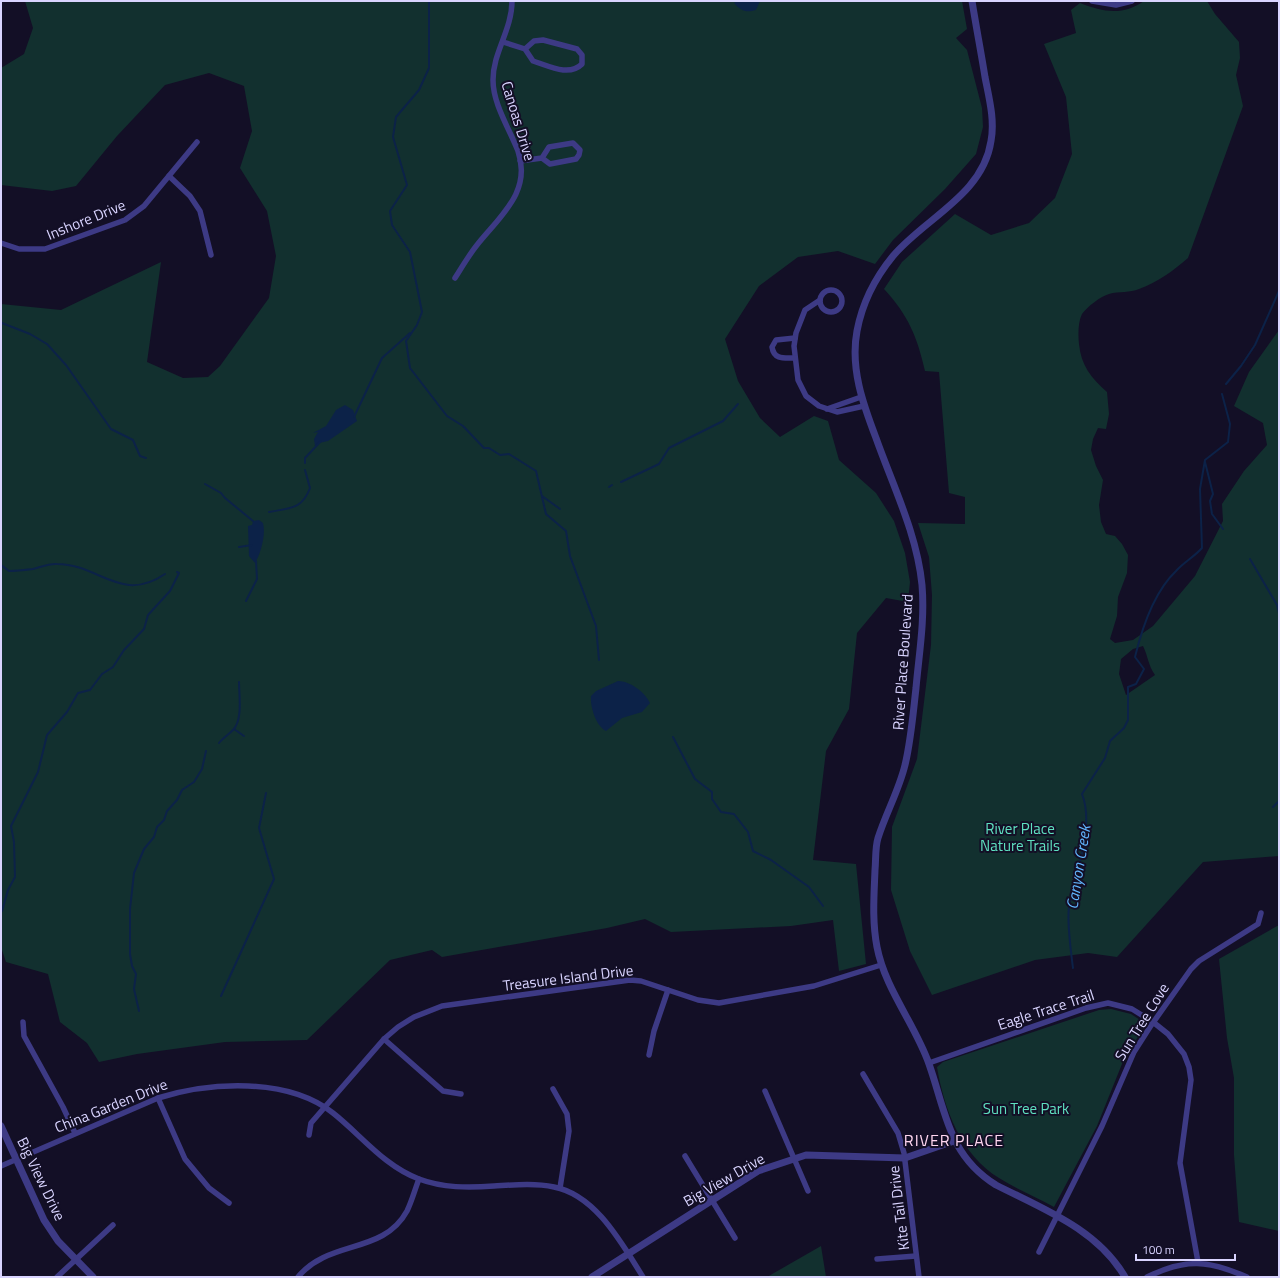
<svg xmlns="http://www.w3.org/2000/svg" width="1280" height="1278" font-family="'Titillium Web',sans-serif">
  <rect width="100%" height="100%" fill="#130f26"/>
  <!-- green -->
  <g fill="#12302f" fill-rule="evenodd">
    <path d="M25,1H962L967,29L956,38L967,50L982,108L983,127L976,154L945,189L893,240L875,264L838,251L798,257L759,286L725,339L738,381L760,418L780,437L814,416L828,421L839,460L876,493L894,521L905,553L910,582L908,602L886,598L857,633L849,709L826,751L813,860L856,864L866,964L839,971L833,920L791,926L671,932L645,919L607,928L442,957L432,950L390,960L307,1040L225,1042L137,1054L99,1062L87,1043L60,1022L48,974L6,962L1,947V304L61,310L161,262L147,362L183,378L208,377L220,366L269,298L276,256L267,211L240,168L252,131L244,86L209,73L165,85L117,136L76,186L52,191L1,185V68L24,54L33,28Z"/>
    <path d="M1144,1H1207L1215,14L1239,42L1240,58L1236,75L1243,106L1188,258C1173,271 1158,282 1139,289C1130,293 1119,291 1109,294C1101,296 1087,307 1082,314C1078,322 1078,335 1079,344C1081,365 1091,378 1107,392L1109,414L1106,429L1098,428L1093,439L1091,450L1096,466L1103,480L1099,505L1101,522L1106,534L1115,536L1122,544L1128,555L1127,573L1118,597L1117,616L1110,639L1115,643L1133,640L1153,626L1195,576L1223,521L1222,504L1244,471L1267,445L1263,423L1234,406L1249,372L1279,330V856L1203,862L1117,957L1088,953L1035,960L932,995L910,951L891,890L892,827L917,759L931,645L932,595L929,557L918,523L965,524V497L949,493L939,372L925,371C917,336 908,315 884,289L902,262L955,214L991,235L1029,223L1055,198L1072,154L1066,97L1044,44L1076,33L1071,10L1080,3C1103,12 1123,16 1144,1ZM1143,646C1148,656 1148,665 1155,675L1126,695L1119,674L1121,659L1133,649Z"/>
    <path d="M1279,925V1231L1239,1222L1234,1155V1078L1227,1038L1219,959Z"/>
    <path d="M1111,1009L1131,1014L1146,1024L1124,1059L1097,1126L1054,1207C1036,1197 1016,1189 999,1178C961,1155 944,1109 937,1067L943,1062L1099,1010Z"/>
    <path d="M821,1246L826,1277H767Z"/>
  </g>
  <!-- water -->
  <g fill="#0c2248">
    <path d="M737,1H760L756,10C746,13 741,11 734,3Z"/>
    <path d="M345,405L353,410L357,421L328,441L319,443L315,446L314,439L318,432L313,433L326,426L336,410Z"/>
    <path d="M259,520L263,523C266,534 261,553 255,563L249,556L248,526L252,525L253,521Z"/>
    <path d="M618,681C630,681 645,692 650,703L642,712L622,718L606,731C596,726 590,707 591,696L596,691Z"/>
  </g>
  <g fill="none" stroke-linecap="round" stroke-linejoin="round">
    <!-- stream -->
    <g stroke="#0c2248" stroke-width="2">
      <path d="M429,1V68L419,90L396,117L393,137L407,185L390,211L392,225L410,252L422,312L417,325L406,341L410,368L447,416L463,426L484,448H489L500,455L509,454L536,471L546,514L566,531L570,556L596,626L599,660"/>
      <path d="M2,323L30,334L47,344L66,365L111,429L133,440L140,456L146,458"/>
      <path d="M1226,384L1241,366L1255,345L1279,291"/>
      <path d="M354,417L382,358L410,333"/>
      <path d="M1205,462L1213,494L1210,501L1212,514L1223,529"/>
      <path d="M305,463V458L321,441"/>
      <path d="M621,482L659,464L669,448L723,421L738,404"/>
      <path d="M205,484L221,493L225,498L253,521"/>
      <path d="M609,487L612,485"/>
      <path d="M542,496L560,509"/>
      <path d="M269,512C289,508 302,510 310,488L305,470"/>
      <path d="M239,547L252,545"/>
      <path d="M1250,559L1277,605L1279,613"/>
      <path d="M1,565L9,571C17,571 25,570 33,569C41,567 50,563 57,564C99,564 121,604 165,574"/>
      <path d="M246,601L257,579L256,561"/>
      <path d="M234,729L244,736"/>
      <path d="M673,737L695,779L712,792V799L721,812L734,814L748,832L753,851L771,860L809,887L823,906"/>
      <path d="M219,743C223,738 228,735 233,730C243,720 239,695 239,682"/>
      <path d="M1273,807L1279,801"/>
      <path d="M2,911L8,890L15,877L14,842L11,826L38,772L47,735L67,712L78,693L90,690L102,674L113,667L124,650L144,629L148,615L170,591L179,573L177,572"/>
      <path d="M1073,968C1071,953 1067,922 1069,907C1075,874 1095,827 1082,794L1105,758L1110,741L1124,728L1128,720V687L1136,684L1144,669L1135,657C1142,628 1154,592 1176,571C1184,562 1194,557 1202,548L1200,489L1205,460L1228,442L1230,424L1222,394"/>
      <path d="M221,996L274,879L259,828L266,793"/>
      <path d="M139,1011L134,989L136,974L132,966L130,954V909L134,873L144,849L154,837L157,827L164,820L167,811L177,800L182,790L194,782L202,769L206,751"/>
    </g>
    <!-- minor -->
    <g stroke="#3d3a85" stroke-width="5.5">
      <path d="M1092,1L1116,5L1132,1"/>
      <path d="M503,42L525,49L533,61C549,66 569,77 582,64V55L577,49L543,40L534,41L525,49"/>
      <path d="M520,161L542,158L549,147L573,143L580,150L579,155L576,159L550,164L542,158"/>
      <path d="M169,176L190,196L200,211L211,255"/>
      <path d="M1,243L19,249H45L125,220L144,206L197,142"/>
      <path d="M455,278C462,267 469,255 477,245C500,216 532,192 518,151C509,128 493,104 493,80C493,52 512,30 512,1"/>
      <circle cx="831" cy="301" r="11"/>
      <path d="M820,300L805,310L796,333L794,346L798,380L806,396L819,406L837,412L864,406"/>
      <path d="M795,358C784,358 774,360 772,347L776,340L795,338"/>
      <path d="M827,409L861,397"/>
      <path d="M23,1022L24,1036L63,1107L75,1133"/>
      <path d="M384,1039L443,1091L461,1094"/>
      <path d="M649,1055L654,1031L668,990"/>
      <path d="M929,1063L1086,1008L1108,1003L1132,1009L1153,1022L1168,1034L1184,1054L1189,1067L1191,1080L1180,1163L1198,1262"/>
      <path d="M863,1074L898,1133L904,1153L919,1277"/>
      <path d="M553,1089L567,1114L569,1131L560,1188"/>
      <path d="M765,1091L808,1191"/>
      <path d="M158,1098L185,1159L209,1188L229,1203"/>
      <path d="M309,1135L311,1123L384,1039L398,1027L414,1017L442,1006L630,980L641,981L698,1000L719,1003L814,986L881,965"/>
      <path d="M685,1156L735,1238"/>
      <path d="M1,1166L158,1098C210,1082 287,1077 333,1113C361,1135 384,1166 419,1179C443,1188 468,1188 494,1186C513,1185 534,1183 554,1187C596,1195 622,1244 643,1277"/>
      <path d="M1039,1252L1102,1126L1134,1052L1150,1027L1191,969L1199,961L1258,924L1261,913"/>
      <path d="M877,1259L916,1256"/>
      <path d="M57,1277L113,1225"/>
      <path d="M298,1277C329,1239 383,1255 407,1211C412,1201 415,1189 419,1179"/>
      <path d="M1147,1277C1186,1258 1208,1260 1247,1277"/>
    </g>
    <!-- tertiary -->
    <g stroke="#3d3a85" stroke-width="7">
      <path d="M972,1C976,26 981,52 985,77C989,98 995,120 991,141C983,195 925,218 893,256C875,278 862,304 857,331C850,368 863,404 876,438C893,486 917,534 922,585C925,620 919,654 916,688C913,714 911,740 905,765C899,790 886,813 878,838C875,848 876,859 875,870C874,896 872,921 877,947C885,989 915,1024 929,1064C946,1112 948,1155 996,1185C1043,1209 1097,1229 1125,1277"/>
      <path d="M1,1126L44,1220L58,1241L93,1277"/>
      <path d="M592,1277L758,1171L806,1155L905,1158L954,1141"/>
    </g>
  </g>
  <g text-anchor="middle" stroke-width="4" stroke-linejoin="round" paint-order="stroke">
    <!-- street labels -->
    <g font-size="15" fill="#d9d4ff" stroke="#130f26">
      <text transform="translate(518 121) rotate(73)" y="5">Canoas Drive</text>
      <text transform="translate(86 220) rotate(-22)" y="5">Inshore Drive</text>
      <text transform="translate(903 662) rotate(-86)" y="5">River Place Boulevard</text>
      <text transform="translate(568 978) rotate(-7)" y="5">Treasure Island Drive</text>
      <text transform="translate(1046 1010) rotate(-18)" y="5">Eagle Trace Trail</text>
      <text transform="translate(1142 1022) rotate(-58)" y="5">Sun Tree Cove</text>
      <text transform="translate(111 1106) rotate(-22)" y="5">China Garden Drive</text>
      <text transform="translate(41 1179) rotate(64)" y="5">Big View Drive</text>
      <text transform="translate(724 1180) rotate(-30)" y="5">Big View Drive</text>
      <text transform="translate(899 1208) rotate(-97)" y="5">Kite Tail Drive</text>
    </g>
    <!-- park labels -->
    <g font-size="15" fill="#5fe0c0" stroke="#130f26">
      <text x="1020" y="834">River Place<tspan x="1020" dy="17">Nature Trails</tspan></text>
      <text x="1026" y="1114">Sun Tree Park</text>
    </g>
    <!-- water labels -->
    <g font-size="16" font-style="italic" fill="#62b6ff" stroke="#130f26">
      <text transform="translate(1078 867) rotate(-81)" y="6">Canyon Creek</text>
    </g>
    <!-- neighbourhood labels -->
    <g font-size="16" letter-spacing="1" fill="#ffd6f0" stroke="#130f26">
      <text x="954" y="1146">RIVER PLACE</text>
    </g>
  </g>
  <!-- border -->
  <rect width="1280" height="1278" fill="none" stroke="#d9d4ff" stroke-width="4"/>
  <!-- scale -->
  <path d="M1136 1254v6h99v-6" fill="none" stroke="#d9d4ff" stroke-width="2"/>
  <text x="1142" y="1254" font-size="12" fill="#d9d4ff" stroke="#130f26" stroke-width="3" paint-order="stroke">100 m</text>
</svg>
